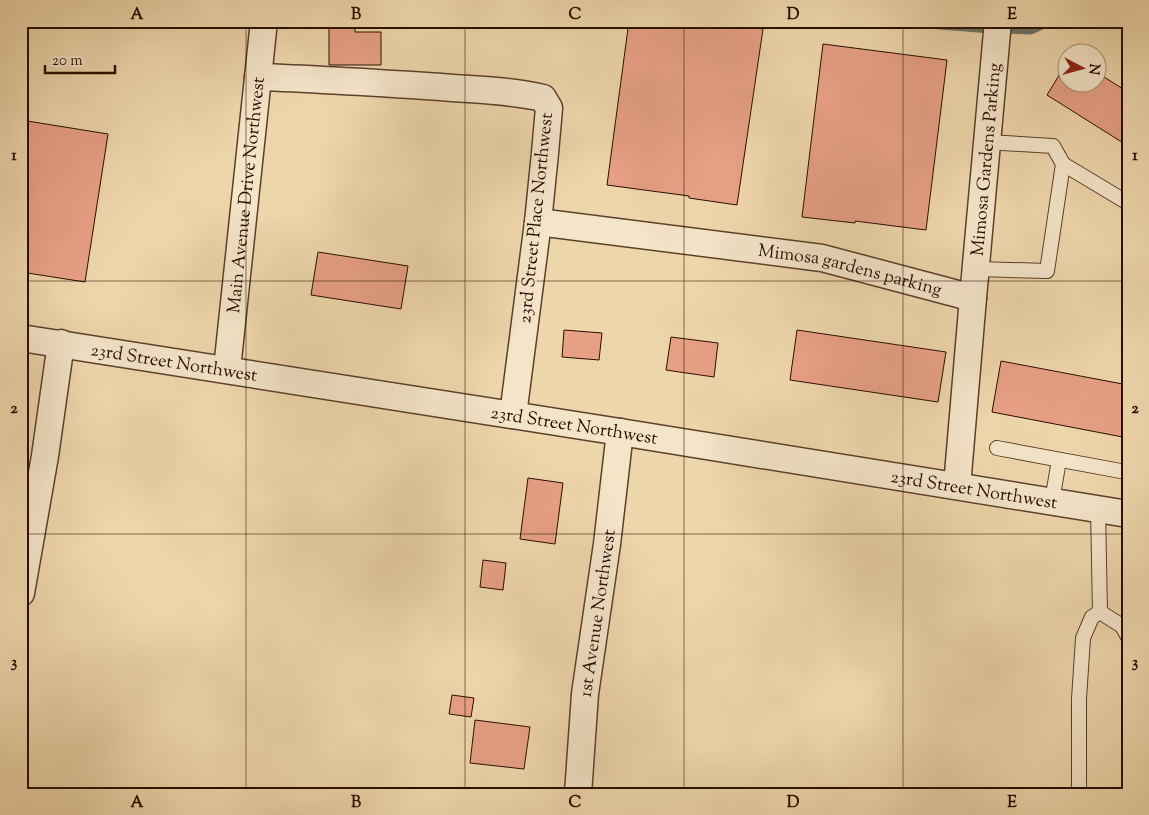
<svg xmlns="http://www.w3.org/2000/svg" width="1149" height="815" font-family="'Sorts Mill Goudy',serif">
  <rect width="100%" height="100%" fill="#eed6ab"/>
  <filter id="stains"><feTurbulence type="fractalNoise" baseFrequency=".004" numOctaves="4"/><feColorMatrix values="0 0 0 0 .2 0 0 0 0 .09 0 0 0 0 .02 0 0 0 .5 -.17"/></filter>
  <radialGradient id="worn" r=".72"><stop offset=".6" stop-color="#630" stop-opacity="0"/><stop offset="1" stop-color="#630" stop-opacity=".3"/></radialGradient>
  <g fill="none" stroke-linecap="round" stroke-linejoin="round">
    <!-- stream -->
    <g stroke="#6c7565" stroke-width="7">
      <path d="M905,21L915,24L991,30"/>
      <path d="M1002,30L1031,31L1053,21"/>
    </g>
  </g>
  <!-- building -->
  <g fill="#e7a085" stroke="#290e00">
    <path d="M329,21H355V32H381V65H329Z"/>
    <path d="M629,21H713L763,29L737,205L689,198V196L607,185Z"/>
    <path d="M823,44L947,60L926,230L855,221V223L802,217Z"/>
    <path d="M1066,64V82H1096V72L1128,92V146L1047,95Z"/>
    <path d="M21,120L108,134L85,282L21,272Z"/>
    <path d="M318,252L408,266L401,309L311,295Z"/>
    <path d="M564,330L602,333L599,360L562,357Z"/>
    <path d="M797,330L946,352L938,402L790,380Z"/>
    <path d="M671,337L718,343L714,377L666,370Z"/>
    <path d="M1001,361L1128,385V438L992,412Z"/>
    <path d="M528,478L563,483L555,544L520,539Z"/>
    <path d="M483,560L506,563L503,590L480,587Z"/>
    <path d="M452,695L474,698L471,717L449,714Z"/>
    <path d="M475,720L530,727L524,769L470,763Z"/>
  </g>
  <g fill="none" stroke-linecap="round" stroke-linejoin="round">
    <defs>
      <g id="service">
        <path d="M1063,164L1128,203"/>
        <path d="M976,269L1047,271L1063,164L1053,146L987,142"/>
        <path d="M997,448L1126,472"/>
        <path d="M1052,501L1059,460"/>
        <path d="M1098,509L1100,612"/>
        <path d="M1100,612L1122,626L1128,637"/>
        <path d="M1079,794V699L1083,638L1092,617L1100,612"/>
      </g>
      <g id="minor">
        <path d="M258,77C319,79 380,83 441,87C475,90 510,90 543,98L549,108L545,153L538,222L513,415"/>
        <path id="s1" d="M538,222L822,258L973,298L957,486"/>
        <path id="s2" d="M973,298L998,21"/>
        <path id="s3" d="M21,338L620,432L1128,514"/>
        <path id="s4" d="M227,369L264,21"/>
        <path d="M21,593L45,456L61,343"/>
        <path id="s5" d="M578,794L585,694L607,544L620,432"/>
      </g>
    </defs>
    <!-- service casing -->
    <use href="#service" stroke="#5a402b" stroke-width="16"/>
    <!-- minor casing -->
    <use href="#minor" stroke="#5a402b" stroke-width="29"/>
    <!-- service -->
    <use href="#service" stroke="#f4e4c8" stroke-width="14"/>
    <!-- minor -->
    <use href="#minor" stroke="#f4e4c8" stroke-width="26"/>
  </g>
  <!-- grid -->
  <path fill="none" stroke="#290e00" stroke-width="1" stroke-opacity="0.55" d="M246,21V794M465,21V794M684,21V794M903,21V794M21,281H1128M21,534H1128"/>
  <g text-anchor="middle" stroke-width="4.5" stroke-linejoin="round" paint-order="stroke">
    <!-- street labels -->
    <g font-size="18" fill="#290e00" stroke="#f4e4c8">
      <text dy="6" stroke="none"><textPath href="#s2" startOffset="139">Mimosa Gardens Parking</textPath></text>
      <text dy="6" stroke="none"><textPath href="#s4" startOffset="175">Main Avenue Drive Northwest</textPath></text>
      <text transform="translate(535 218) rotate(-84)" y="6">23rd Street Place Northwest</text>
      <text dy="6" stroke="none"><textPath href="#s1" startOffset="316">Mimosa gardens parking</textPath></text>
      <text dy="6" stroke="none"><textPath href="#s3" startOffset="155">23rd Street Northwest</textPath></text>
      <text dy="6" stroke="none"><textPath href="#s3" startOffset="560">23rd Street Northwest</textPath></text>
      <text dy="6" stroke="none"><textPath href="#s3" startOffset="965">23rd Street Northwest</textPath></text>
      <text dy="6" stroke="none"><textPath href="#s5" startOffset="182">1st Avenue Northwest</textPath></text>
    </g>
  </g>
  <!-- margin -->
  <rect width="1149" height="815" fill="none" stroke="#eed6ab" stroke-width="55"/>
  <!-- north arrow -->
  <g transform="translate(1082 68) rotate(96)"><circle r="24" fill="#f4e4c8" stroke="#a38e78"/>
  <path d="M0-4L9 19L0 12L-9 19Z" fill="#8f2418"/>
  <text y="-8" font-size="14" font-weight="bold" text-anchor="middle" fill="#290e00">N</text>
  </g>
  <!-- scale -->
  <path d="M45 65v8h70v-8" fill="none" stroke="#290e00" stroke-width="2.5"/>
  <text x="52" y="65" font-size="15" fill="#290e00" stroke="#f4e4c8" stroke-width="4" paint-order="stroke">20 m</text>
  <rect x="28" y="28" width="1094" height="760" fill="none" stroke="#290e00" stroke-width="2"/>
  <g font-size="16" text-anchor="middle" font-weight="bold" fill="#290e00">
    <text x="137" y="19">A</text>
    <text x="356" y="19">B</text>
    <text x="575" y="19">C</text>
    <text x="793" y="19">D</text>
    <text x="1012" y="19">E</text>
    <text x="14" y="160">1</text>
    <text x="1135" y="160">1</text>
    <text x="14" y="413">2</text>
    <text x="1135" y="413">2</text>
    <text x="14" y="667">3</text>
    <text x="1135" y="667">3</text>
    <text x="137" y="807">A</text>
    <text x="356" y="807">B</text>
    <text x="575" y="807">C</text>
    <text x="793" y="807">D</text>
    <text x="1012" y="807">E</text>
  </g>
  <rect width="100%" height="100%" filter="url(#stains)"/>
  <rect width="100%" height="100%" fill="url(#worn)"/>
</svg>
